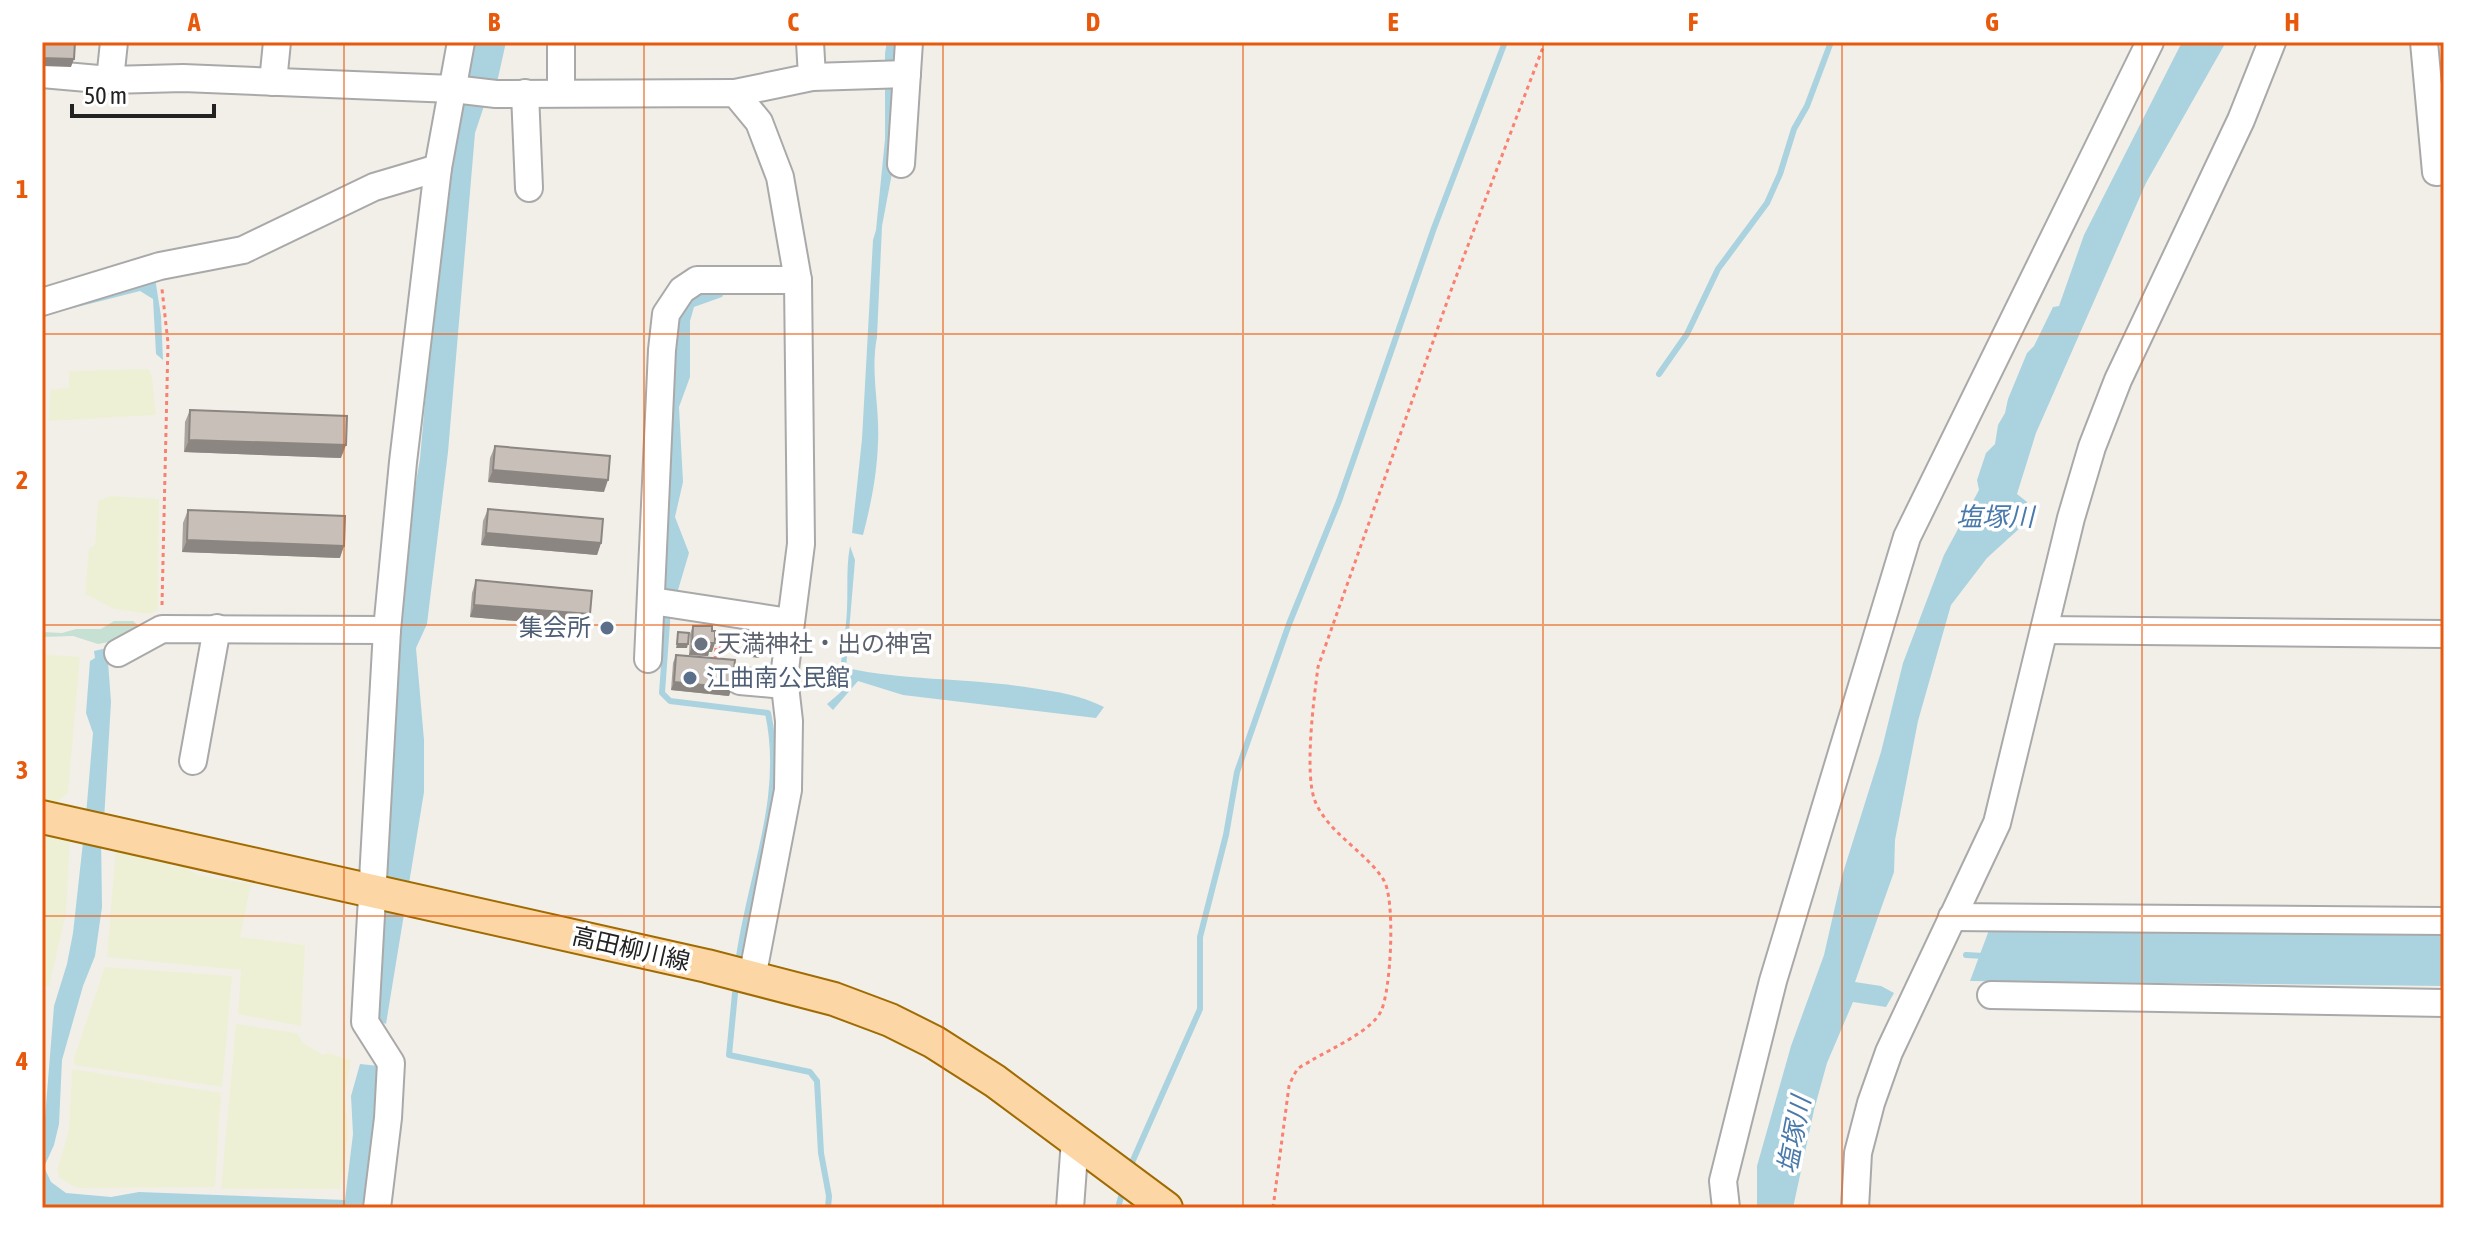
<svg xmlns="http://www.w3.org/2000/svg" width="2486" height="1250" font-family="'Asap Condensed','Noto Sans JP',sans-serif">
  <rect width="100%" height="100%" fill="#f2efe9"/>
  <!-- farmland -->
  <g fill="#eef0d5">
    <path d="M148,369L152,376L156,415L49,421L50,390L69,387V371Z"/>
    <path d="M111,496L159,499L158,610L150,614L114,609L85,594L89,549L95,545L98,501Z"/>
    <path d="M42,654L80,657L68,793L53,805L42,803Z"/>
    <path d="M42,832L70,837L66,913L49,986H42Z"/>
    <path d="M116,846L170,857L171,867H184L198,875L251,884L240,937L305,945L301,1026L238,1014L241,970L107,957Z"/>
    <path d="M105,967L232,976L222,1087L74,1065V1058Z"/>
    <path d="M236,1024L297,1033L303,1043L323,1055L327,1053L351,1060L345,1093L348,1136L340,1189H221Z"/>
    <path d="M72,1069L221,1093L215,1187L77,1188L60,1178L57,1171L69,1130Z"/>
  </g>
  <!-- wetland -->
  <path fill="#c6e0d4" d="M114,621H133L139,626L109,642L98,644L73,636L42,637V632L62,633L76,629H101Z"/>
  <!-- water -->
  <g fill="#aad3df">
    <path d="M474,42H506L496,87L490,88L475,133L448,452L427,624L416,648L424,740V792L386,1024L377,1020L387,741L409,524L420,459L439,243L451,146Z"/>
    <path d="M887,42H901L893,168L882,226L877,337C870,372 880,407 878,442C877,475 871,504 863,535L852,533L862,439L873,240L876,230L885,139V53Z"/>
    <path d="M2182,42H2226L2146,183L2036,433L2017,494L2027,502L2021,527L1987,558L1951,605L1918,721L1895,840L1894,872L1855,982L1881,986L1894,993L1886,1007L1853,1002L1827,1063L1814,1110L1793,1208H1757V1166L1791,1046L1824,955L1842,876L1881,752L1903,663L1944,555L1979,490L1977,480L1986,453L1995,444L1998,425L2005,413L2008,399L2027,353L2034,346L2053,307L2059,306L2084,235Z"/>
    <path d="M155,278L161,316L163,360L156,354L153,299L140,291L42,316V307Z"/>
    <path d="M727,287L722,297L694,307L690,321V377L679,407L683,482L675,517L689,553L678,590L662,591L670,401L680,306L686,294Z"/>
    <path d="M850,546L855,560L846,668C907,681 971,678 1032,688C1058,692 1080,695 1104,707L1096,718L903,695L858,681L833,710L827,704L841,692C838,663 846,638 847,609C848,588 846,567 850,546Z"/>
    <path d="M107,648L111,702L104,820L101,835L102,907L95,956L83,986L62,1060L59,1124L54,1145L44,1167L51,1182L66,1193L111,1197L139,1192L345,1200L353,1134L351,1096L360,1064L379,1066L376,1122L364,1208H42V1155L54,1006L67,964L73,933L86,815L93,733L86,713L90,661L95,658L94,651Z"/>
    <path d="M1992,922L2444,931V986L1970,981Z"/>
  </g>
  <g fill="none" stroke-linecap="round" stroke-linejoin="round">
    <!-- stream -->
    <g stroke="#aad3df" stroke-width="6">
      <path d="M1659,374L1687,334L1718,269L1767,203L1780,174L1794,129L1807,106L1831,42"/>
      <path d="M668,609L662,693L670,701L768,713C787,799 748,881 738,964"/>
      <path d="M1966,955L1984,956"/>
      <path d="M736,983L729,1055L810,1072L817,1081L821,1153L829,1196L828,1208"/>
      <path d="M1130,1167L1200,1009V937L1226,835L1237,772L1289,624L1339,501L1434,228L1505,42"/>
      <path d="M1118,1208L1123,1189"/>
    </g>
    <defs>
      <g id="minor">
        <path d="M2424,42L2436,172L2444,171"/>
        <path d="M42,74L110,80L183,78L453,89L496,94L735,93L759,122L780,177L798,280L801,544L784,677L789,721L788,790L752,978"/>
        <path d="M812,77L907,74"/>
        <path d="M110,80L114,42"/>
        <path d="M273,82L277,42"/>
        <path d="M525,93L529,188"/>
        <path d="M561,93V42"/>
        <path d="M735,93L812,77L810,42"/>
        <path d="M901,164L909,42"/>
        <path d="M42,302L160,266L243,250L374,187L438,168"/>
        <path d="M652,601L789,622"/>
        <path d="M2045,630L2444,634"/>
        <path d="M118,653L162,629L387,630"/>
        <path d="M648,659L662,350L666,314L682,290L697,280H798"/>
        <path d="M740,681L784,685"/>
        <path d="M193,761L217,628"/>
        <path d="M1952,917L2444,921"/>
        <path d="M1991,995L2444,1003"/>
        <path d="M377,1208L388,1118L391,1063L365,1022L387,630L403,462L438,168L461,42"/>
        <path d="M1070,1208L1075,1140"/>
        <path d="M1726,1208L1723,1181L1773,981L1907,537L2150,42"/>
        <path d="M1855,1208L1858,1153L1871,1103L1889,1052L1997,823L2071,518L2092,447L2118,380L2241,120L2272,42"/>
      </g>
      <path id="major" d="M42,817L707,966L834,999L890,1020L934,1042L995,1081L1166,1208"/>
    </defs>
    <!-- minor casing -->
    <use href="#minor" stroke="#a9a9a9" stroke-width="30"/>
    <!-- major casing -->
    <use href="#major" stroke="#a06b00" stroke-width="36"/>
    <!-- path -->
    <g stroke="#fa8072" stroke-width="3" stroke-dasharray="4 4" stroke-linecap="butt">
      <path d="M162,605L168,343L162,289"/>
      <path d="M715,660L716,647L751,651"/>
      <path d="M1273,1208L1289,1086C1291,1081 1294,1074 1297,1070C1300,1066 1308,1063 1312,1060C1331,1049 1373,1030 1381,1011C1391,991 1396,897 1383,879C1365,851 1328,833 1315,801C1304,773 1314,698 1318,667L1453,285L1545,42"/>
    </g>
    <!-- minor -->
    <use href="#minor" stroke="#fff" stroke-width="26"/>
    <!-- major -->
    <use href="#major" stroke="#fcd6a4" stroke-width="32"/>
  </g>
  <!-- wall -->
  <g fill="#aba49e">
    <path d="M190,410L341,458L184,452L185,422Z"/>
    <path d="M495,446L604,492L488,482L490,458Z"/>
    <path d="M488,509L601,543L597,555L481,545L483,521Z"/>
    <path d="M188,510L340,558L182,552L183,523Z"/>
    <path d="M476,580L590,614L585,627L470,617L472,593Z"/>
    <path d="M693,626L712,652H709L708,656L689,655L690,634Z"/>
    <path d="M676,655L729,696L671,690L673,663Z"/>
  </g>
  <!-- shaded-wall -->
  <g fill="#8b8681">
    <path d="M42,58L74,59L71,67L42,66Z"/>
    <path d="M189,440L346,445L341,458L184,452Z"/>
    <path d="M493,470L608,480L604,492L488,482Z"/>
    <path d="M486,533L601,543L597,555L481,545Z"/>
    <path d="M187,540L344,546L340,558L182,552Z"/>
    <path d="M474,605L590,614L585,627L470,617Z"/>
    <path d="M711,643H715L712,652H709L708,656L689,655L692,646Z"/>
    <path d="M677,644H688L687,648H676Z"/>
    <path d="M752,653L761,654L759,658L751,657Z"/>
    <path d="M674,682L732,688L729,696L671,690Z"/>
  </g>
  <!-- building -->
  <g fill="#c7bfb8" stroke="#8b8681" stroke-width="2">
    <path d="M42,42H75L74,59L42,58Z"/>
    <path d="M190,410L347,416L346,445L189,440Z"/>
    <path d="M495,446L610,456L608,480L493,470Z"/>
    <path d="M488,509L603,519L601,543L486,533Z"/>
    <path d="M188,510L345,516L344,546L187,540Z"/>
    <path d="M476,580L592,591L590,614L474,605Z"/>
    <path d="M693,626H712V631H715V643H711V647L692,646Z"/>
    <path d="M678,632L689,633L688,644H677Z"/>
    <path d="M753,640L763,641L761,654L752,653Z"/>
    <path d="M676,655L735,660L732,688L674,682Z"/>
  </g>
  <!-- grid -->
  <path fill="none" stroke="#e8590c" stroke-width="2" stroke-opacity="0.55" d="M344,42V1208M644,42V1208M943,42V1208M1243,42V1208M1543,42V1208M1842,42V1208M2142,42V1208M42,334H2444M42,625H2444M42,916H2444"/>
  <!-- markers -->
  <g fill="#5c6f8a" stroke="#fff" stroke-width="3">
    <circle cx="607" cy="628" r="8"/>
    <circle cx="690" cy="678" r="8"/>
  </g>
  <circle fill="#6b7280" stroke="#fff" stroke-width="3" cx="701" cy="644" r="8"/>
  <g text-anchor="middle" stroke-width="7" stroke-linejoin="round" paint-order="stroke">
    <!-- service labels -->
    <g font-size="24" fill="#4e5e75" stroke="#fff" text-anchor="end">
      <text x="591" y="636">集会所</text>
      <text x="706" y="686" text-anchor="start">江曲南公民館</text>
    </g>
    <!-- worship labels -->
    <g font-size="24" fill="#5b616d" stroke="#fff" text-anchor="start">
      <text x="717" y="652">天満神社・出の神宮</text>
    </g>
    <!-- street labels -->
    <g font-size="24" fill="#222" stroke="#fff">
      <text transform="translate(631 949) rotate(13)" y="8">高田柳川線</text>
    </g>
    <!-- water labels -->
    <g font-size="26" font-style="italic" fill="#4a7aab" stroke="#fff">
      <text x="1995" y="526">塩塚川</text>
      <text transform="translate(1794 1135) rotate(-79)" y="9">塩塚川</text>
    </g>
  </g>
  <!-- border -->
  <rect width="2486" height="1250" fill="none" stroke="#ffffff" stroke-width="88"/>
  <!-- scale -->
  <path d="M72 104v12h142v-12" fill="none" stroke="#222222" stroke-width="4"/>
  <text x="84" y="104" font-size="24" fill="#222222" stroke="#ffffff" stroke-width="6" paint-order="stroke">50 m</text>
  <rect x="44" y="44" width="2398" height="1162" fill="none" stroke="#e8590c" stroke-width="3"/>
  <g font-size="26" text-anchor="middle" font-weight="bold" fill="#e8590c">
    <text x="194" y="31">A</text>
    <text x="494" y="31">B</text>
    <text x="793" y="31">C</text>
    <text x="1093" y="31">D</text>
    <text x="1393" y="31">E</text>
    <text x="1693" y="31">F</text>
    <text x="1992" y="31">G</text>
    <text x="2292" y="31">H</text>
    <text x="22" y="198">1</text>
    <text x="22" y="489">2</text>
    <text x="22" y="779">3</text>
    <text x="22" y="1070">4</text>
  </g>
</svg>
